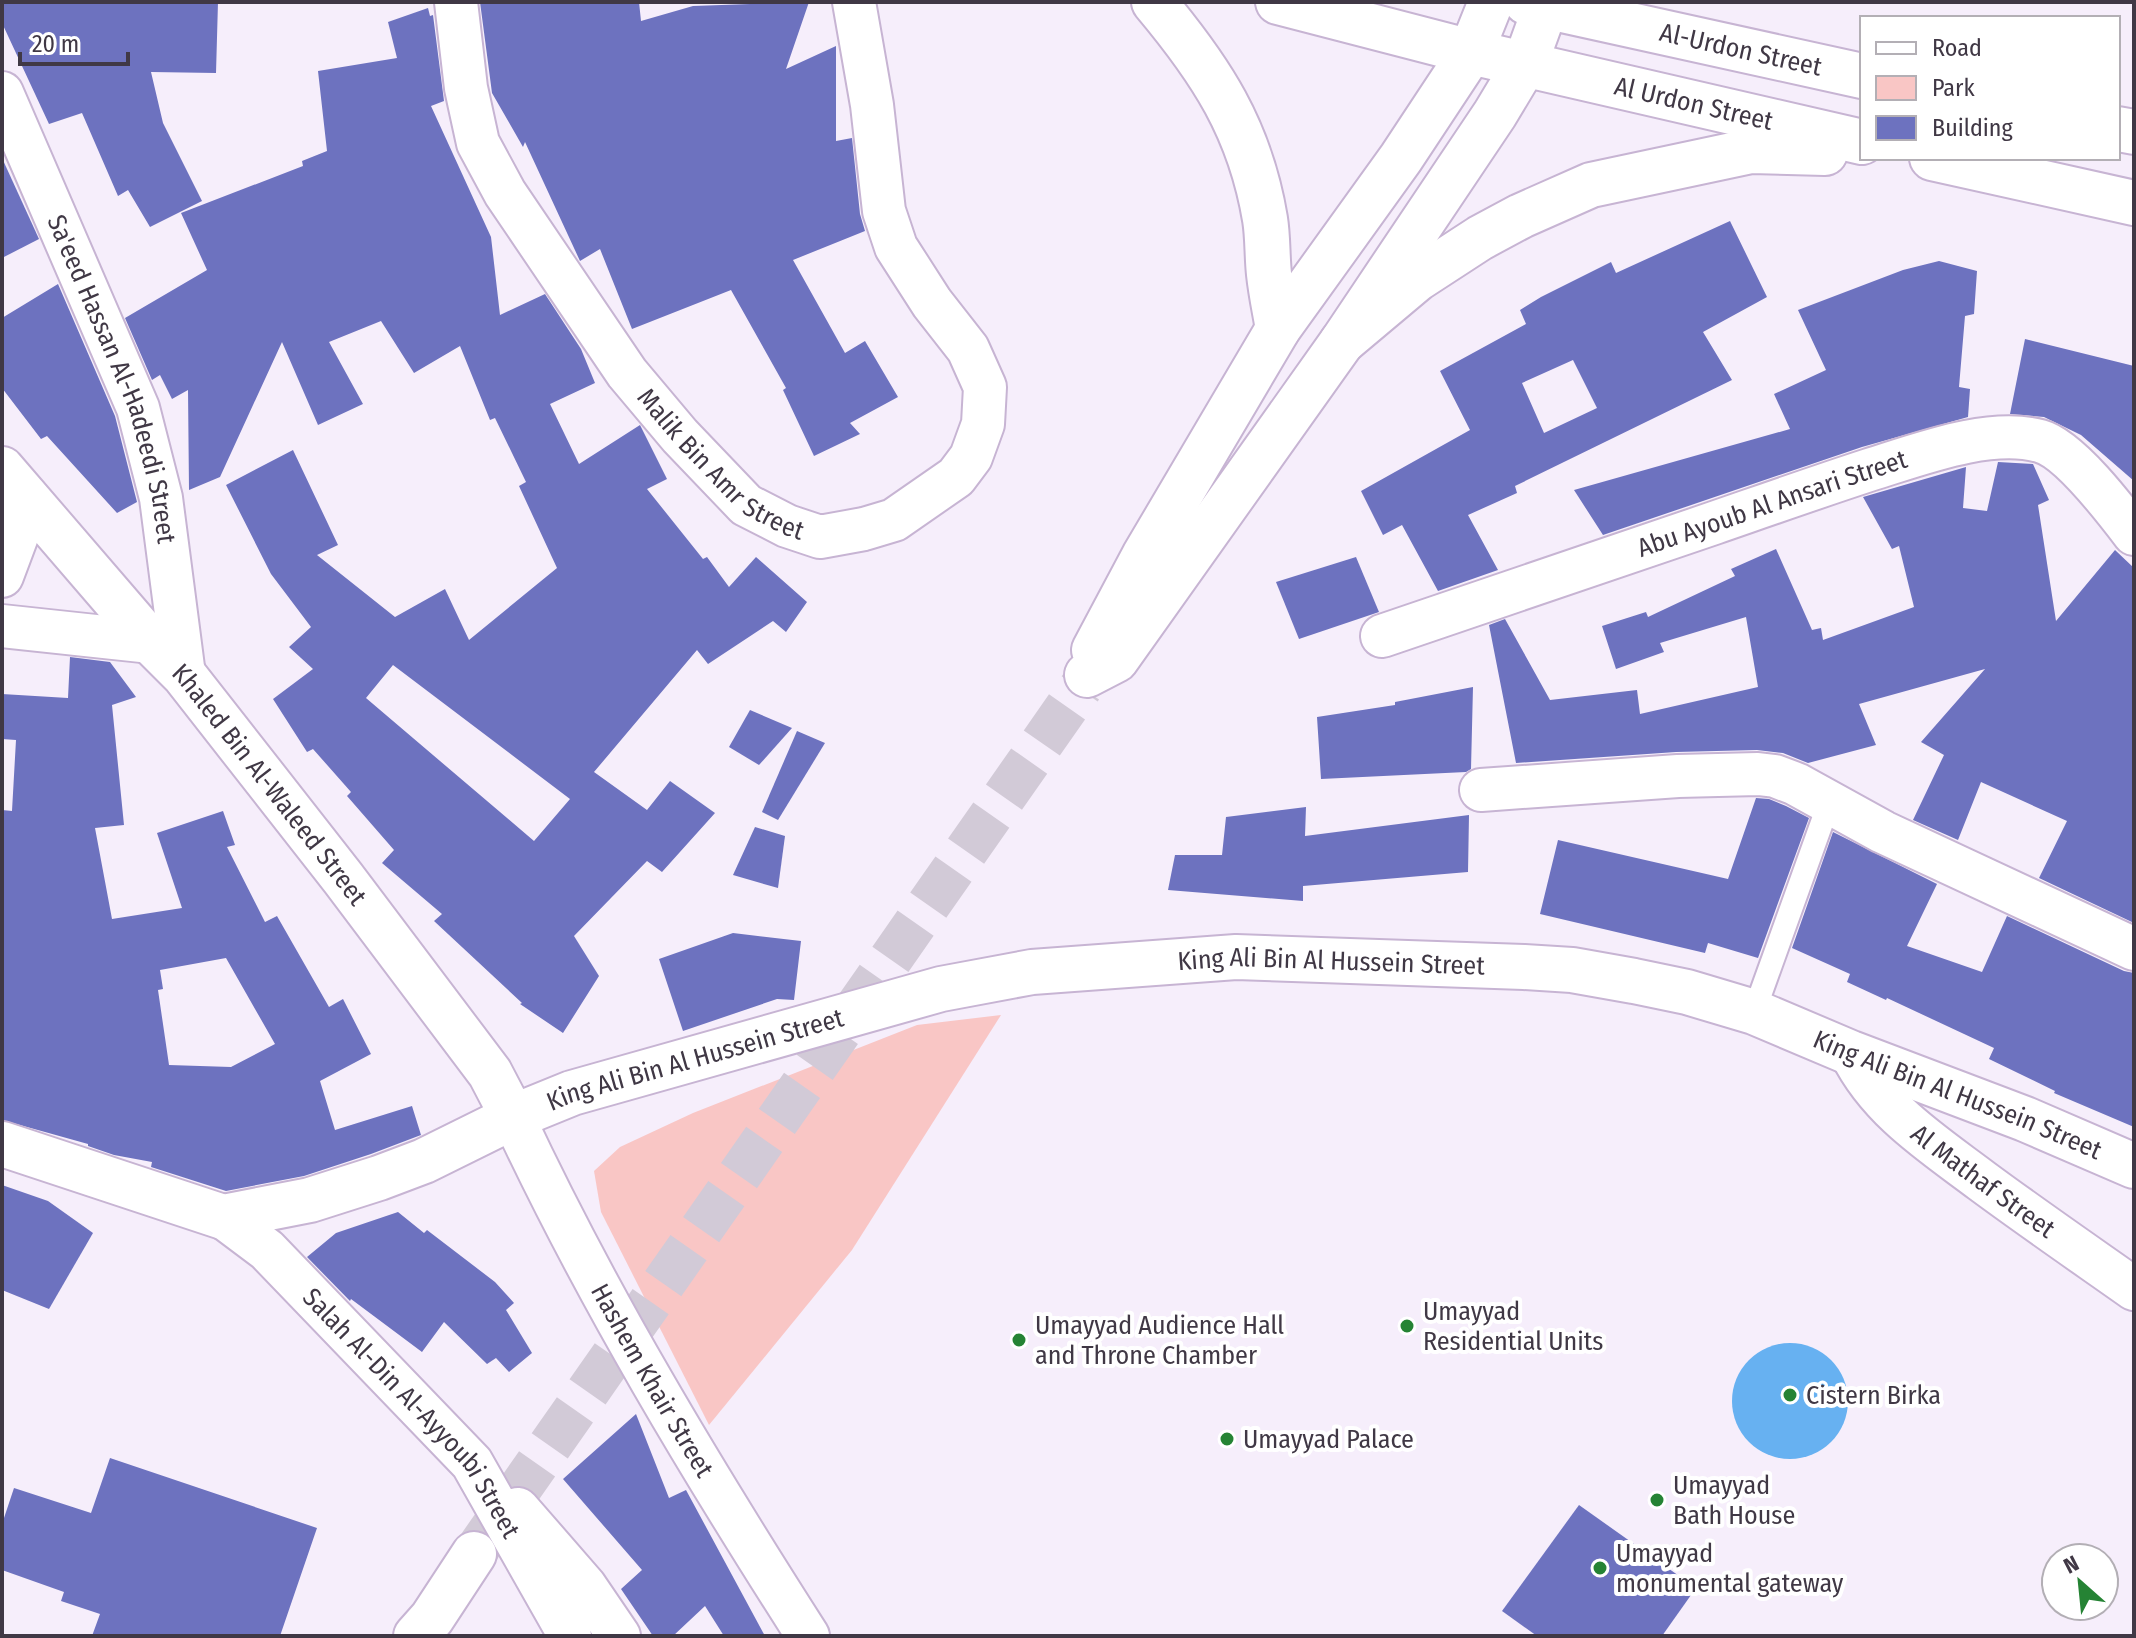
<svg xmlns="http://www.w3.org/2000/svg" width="2136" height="1638" font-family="'Fira Sans Condensed',sans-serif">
  <rect width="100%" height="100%" fill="#f6eefb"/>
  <!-- green -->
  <path fill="#f9c6c5" d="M1001,1015L852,1250L709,1425L601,1212L594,1171L620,1147L693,1113L917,1025Z"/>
  <!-- water -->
  <circle fill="#67b1f1" cx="1790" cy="1401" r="58"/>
  <!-- building -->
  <g fill="#6d72bf" fill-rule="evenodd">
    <path d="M2,2H218L216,73L151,72L163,123L202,201L150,227L128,190L118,196L82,113L49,124L2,23Z"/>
    <path d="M480,2H639L641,21L693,6L809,2L786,69L836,46V141L852,138L860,214L865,231L793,260L845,353L865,341L898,397L850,423L860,434L814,456L783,390L786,388L731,290L632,329L600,249L580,261L525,142L523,147L492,93Z"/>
    <path d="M428,8L430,16L433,15L444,101L431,106L491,237L500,315L545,294L581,349L595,383L550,404L579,464L640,425L667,479L647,489L703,559L707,557L729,587L756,557L807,602L786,632L773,621L708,664L697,650L594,772L647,810L670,781L715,813L662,872L647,861L574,936L599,976L563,1033L520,1004L522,1003L434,921L442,914L382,863L394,850L347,796L351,792L313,749L307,752L273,699L313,669L289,647L311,627L271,574L226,485L293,450L338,545L317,555L395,617L445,589L469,640L557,568L519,486L526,482L495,418L490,420L460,346L414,373L381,321L329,342L363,404L318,425L282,342L220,477L189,490L188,390L172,399L160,375L152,380L125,318L207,270L181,213L303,166L302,161L327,151L318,71L397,58L388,22ZM393,665L570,799L534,841L366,698Z"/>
    <path d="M2,158L39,239L2,258Z"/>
    <path d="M1730,221L1767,297L1703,332L1732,380L1515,486L1517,493L1468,515L1498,570L1438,591L1402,525L1383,535L1361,491L1470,430L1440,371L1526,324L1520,310L1541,297L1611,262L1616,273ZM1573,360L1597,408L1544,433L1522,383Z"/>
    <path d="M1939,261L1977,271L1974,314L1965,316L1959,387L1970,389L1968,417L1862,447L1603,535L1574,490L1790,429L1774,394L1826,370L1798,310L1903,270Z"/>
    <path d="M58,284L115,416L137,502L117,513L47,436L41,439L2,388V318Z"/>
    <path d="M2025,339L2134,366V481L2081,435L2044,417L2010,414Z"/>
    <path d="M1998,462L2033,464L2049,500L2038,505L2056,621L2115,550L2134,568V923L2039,878L2067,821L1981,782L1958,840L1913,820L1944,755L1921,742L1985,669L1859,704L1876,745L1808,763L1783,753L1757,750L1676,752L1516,763L1489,625L1505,619L1550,700L1637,690L1640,714L1758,687L1746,617L1660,643L1664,652L1616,669L1602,626L1646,612L1648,617L1735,576L1731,569L1776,549L1812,630L1821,628L1823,640L1914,607L1899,546L1892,549L1863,497L1966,467L1963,508L1987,511Z"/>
    <path d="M1356,557L1379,612L1299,639L1276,582Z"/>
    <path d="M70,657L110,662L136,697L112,705L124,825L95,828L112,919L182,908L157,833L223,811L235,845L227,847L265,922L277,916L329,1007L343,999L371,1054L320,1081L335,1130L412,1106L421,1135L371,1154L304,1176L226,1191L151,1167L152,1162L114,1155L88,1146V1144L2,1120V810L12,811L16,740L2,739V694L68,698ZM226,958L275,1044L231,1067L169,1065L158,990L163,989L160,970Z"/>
    <path d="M1473,687L1471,769L1466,772L1321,779L1317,717L1395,705V702Z"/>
    <path d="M750,710L792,728L759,765L729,747Z"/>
    <path d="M797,731L825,743L778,820L762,812Z"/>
    <path d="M1756,798L1769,799L1786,806L1809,818L1758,958L1708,943L1705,953L1540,914L1558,840L1728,879Z"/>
    <path d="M1306,807L1305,836L1469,815L1468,872L1303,886V901L1168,890L1175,855H1222L1226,817Z"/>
    <path d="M755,827L785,836L778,888L733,875Z"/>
    <path d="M1833,832L1937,884L1907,946L1982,972L2007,916L2124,971L2134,973V1127L2054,1093L2055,1091L1989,1059L1994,1048L1887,998L1886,1000L1847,982L1850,974L1792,948Z"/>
    <path d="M733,933L801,941L794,1000L777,999L683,1031L659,959Z"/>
    <path d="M2,1185L48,1201L93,1233L49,1309L2,1290Z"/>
    <path d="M398,1212L424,1233L427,1230L495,1282L514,1303L506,1310L532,1353L509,1372L496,1358L487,1364L444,1322L422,1352L351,1299L350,1301L307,1257L336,1233Z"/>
    <path d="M636,1414L669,1498L686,1490L765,1636H724L705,1606L673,1636H653L621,1589L642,1570L563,1479Z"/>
    <path d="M110,1458L317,1528L280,1636H92L100,1614L61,1601L64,1592L2,1570V1524L14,1488L91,1513Z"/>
    <path d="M1579,1505L1696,1588L1662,1636H1537L1502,1611Z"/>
  </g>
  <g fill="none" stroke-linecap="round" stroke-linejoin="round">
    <!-- secondary-tunnel -->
    <path stroke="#d2cad7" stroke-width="44" stroke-dasharray="44 22" stroke-linecap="butt" d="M474,1554L1081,687"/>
    <defs>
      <path id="service" d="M1754,1012L1829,803"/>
      <g id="minor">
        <path id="s1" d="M456,2L466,88L478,143L505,193L627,373L680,436L746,505L787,526L820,537L864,529L894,520L956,477L971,457L983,424L985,387L968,349L932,303L896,247L884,211L872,105L854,2"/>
        <path id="s2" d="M2,93L138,408L161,498L184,675"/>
        <path d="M2,576L20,528L27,497"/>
        <path d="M2,626L151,642"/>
        <path id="s3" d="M1382,636C1493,598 1604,560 1714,523C1766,505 1817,487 1869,470C1918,455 1989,427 2040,441C2069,449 2115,509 2134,534"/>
        <path d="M1481,790L1678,776L1758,774L1775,776L1796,784L1883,832L2134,949"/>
        <path id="s4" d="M1851,1053C1879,1110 1933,1144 1982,1181C2032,1218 2083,1253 2134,1289"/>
        <path id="s5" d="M513,1117C597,1297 701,1469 808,1636"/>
        <path id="s6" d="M223,1217L267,1250L472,1463L570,1636"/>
        <path d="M518,1509L585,1586L619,1636"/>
      </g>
      <path id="tertiary" d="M2,1144L223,1217L310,1200L379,1178L424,1161L513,1117"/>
      <g id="secondary">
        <path d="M1094,650L1144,556L1278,329L1401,158L1471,52L1491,2"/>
        <path d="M1087,675L1116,660L1342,342L1495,114L1525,64L1546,6"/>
        <path d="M416,1636L432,1618L474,1554"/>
      </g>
      <g id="primary">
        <path id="s7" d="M2,469L151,642L184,675L343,878L490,1073L513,1117L572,1093L941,989L1032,972L1236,957L1524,967L1572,970L1634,981L1687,992L1754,1012L1851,1053L2025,1119L2134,1166"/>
      </g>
      <g id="trunk">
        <path d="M1154,2C1211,70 1250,129 1265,219C1268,237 1267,256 1269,274C1271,293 1275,311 1278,329"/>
        <path id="s8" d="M1278,2L1471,52L1862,142"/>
        <path id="s9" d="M1526,2L1862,76"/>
        <path d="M2118,129L2134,132"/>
        <path d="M1932,158L2134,203"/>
        <path d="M1342,342L1417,279L1480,238L1521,216L1591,185L1751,151L1825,153"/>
      </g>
    </defs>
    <!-- service casing -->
    <use href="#service" stroke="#c7b4d3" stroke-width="26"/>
    <!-- minor casing -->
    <use href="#minor" stroke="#c7b4d3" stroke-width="46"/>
    <!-- tertiary casing -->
    <use href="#tertiary" stroke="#c7b4d3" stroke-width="48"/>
    <!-- secondary casing -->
    <use href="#secondary" stroke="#c7b4d3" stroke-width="48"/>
    <!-- primary casing -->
    <use href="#primary" stroke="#c7b4d3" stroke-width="48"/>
    <!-- trunk casing -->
    <use href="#trunk" stroke="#c7b4d3" stroke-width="48"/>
    <!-- service -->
    <use href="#service" stroke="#fff" stroke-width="22"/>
    <!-- minor -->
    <use href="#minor" stroke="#fff" stroke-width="42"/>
    <!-- tertiary -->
    <use href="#tertiary" stroke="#fff" stroke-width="44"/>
    <!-- secondary -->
    <use href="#secondary" stroke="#fff" stroke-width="44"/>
    <!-- primary -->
    <use href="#primary" stroke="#fff" stroke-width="44"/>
    <!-- trunk -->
    <use href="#trunk" stroke="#fff" stroke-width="44"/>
  </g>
  <!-- markers -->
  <g fill="#258334" stroke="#fff" stroke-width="3">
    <circle cx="1407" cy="1326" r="8"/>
    <circle cx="1019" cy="1340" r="8"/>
    <circle cx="1790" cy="1395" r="8"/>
    <circle cx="1227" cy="1439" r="8"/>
    <circle cx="1657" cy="1500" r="8"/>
    <circle cx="1600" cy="1568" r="8"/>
  </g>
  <g text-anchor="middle" stroke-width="8" stroke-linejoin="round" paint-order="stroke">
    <!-- street labels -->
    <g font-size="26" fill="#403845" stroke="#fff">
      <text dy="9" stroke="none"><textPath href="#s9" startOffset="220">Al-Urdon Street</textPath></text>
      <text dy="9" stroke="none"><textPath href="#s8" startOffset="428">Al Urdon Street</textPath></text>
      <text dy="9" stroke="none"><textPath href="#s2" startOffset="308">Sa'eed Hassan Al-Hadeedi Street</textPath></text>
      <text dy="9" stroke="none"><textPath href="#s1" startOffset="550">Malik Bin Amr Street</textPath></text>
      <text dy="9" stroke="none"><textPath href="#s3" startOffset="412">Abu Ayoub Al Ansari Street</textPath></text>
      <text dy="9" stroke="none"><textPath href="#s7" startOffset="414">Khaled Bin Al-Waleed Street</textPath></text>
      <text dy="9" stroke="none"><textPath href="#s7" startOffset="1666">King Ali Bin Al Hussein Street</textPath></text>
      <text dy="9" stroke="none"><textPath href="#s7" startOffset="1018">King Ali Bin Al Hussein Street</textPath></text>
      <text dy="9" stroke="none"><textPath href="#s7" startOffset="2314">King Ali Bin Al Hussein Street</textPath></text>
      <text dy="9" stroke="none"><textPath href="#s4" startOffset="186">Al Mathaf Street</textPath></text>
      <text dy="9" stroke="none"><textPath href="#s5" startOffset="298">Hashem Khair Street</textPath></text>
      <text dy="9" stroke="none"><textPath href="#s6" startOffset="274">Salah Al-Din Al-Ayyoubi Street</textPath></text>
    </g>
    <!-- poi labels -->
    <g font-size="26" fill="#403845" stroke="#fff" text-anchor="start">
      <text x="1423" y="1320">Umayyad<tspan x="1423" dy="30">Residential Units</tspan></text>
      <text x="1035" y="1334">Umayyad Audience Hall<tspan x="1035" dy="30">and Throne Chamber</tspan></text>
      <text x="1806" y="1404">Cistern Birka</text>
      <text x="1243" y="1448">Umayyad Palace</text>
      <text x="1673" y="1494">Umayyad<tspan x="1673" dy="30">Bath House</tspan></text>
      <text x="1616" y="1562">Umayyad<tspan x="1616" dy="30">monumental gateway</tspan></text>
    </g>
  </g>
  <!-- border -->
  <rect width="2136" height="1638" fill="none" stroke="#403845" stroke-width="8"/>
  <!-- legend -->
  <rect x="1860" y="16" width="260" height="144" fill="#ffffff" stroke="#b3afb5" stroke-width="2"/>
  <rect x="1876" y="42" width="40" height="12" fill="#ffffff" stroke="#b3afb5" stroke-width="2"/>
  <text x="1932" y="56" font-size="24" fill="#403845">Road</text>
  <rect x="1876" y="76" width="40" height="24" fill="#f9c6c5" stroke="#b3afb5" stroke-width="2"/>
  <text x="1932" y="96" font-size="24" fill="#403845">Park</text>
  <rect x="1876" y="116" width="40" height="24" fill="#6d72bf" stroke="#b3afb5" stroke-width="2"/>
  <text x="1932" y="136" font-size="24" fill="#403845">Building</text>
  <!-- north arrow -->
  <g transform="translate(2080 1582) rotate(333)"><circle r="38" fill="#ffffff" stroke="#b3afb5" stroke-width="2"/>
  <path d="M0-6L14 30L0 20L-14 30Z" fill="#258334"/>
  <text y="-12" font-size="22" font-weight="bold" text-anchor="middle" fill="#403845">N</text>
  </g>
  <!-- scale -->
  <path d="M20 52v12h108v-12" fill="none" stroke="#403845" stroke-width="4"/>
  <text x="32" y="52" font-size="24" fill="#403845" stroke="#ffffff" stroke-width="6" paint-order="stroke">20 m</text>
</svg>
